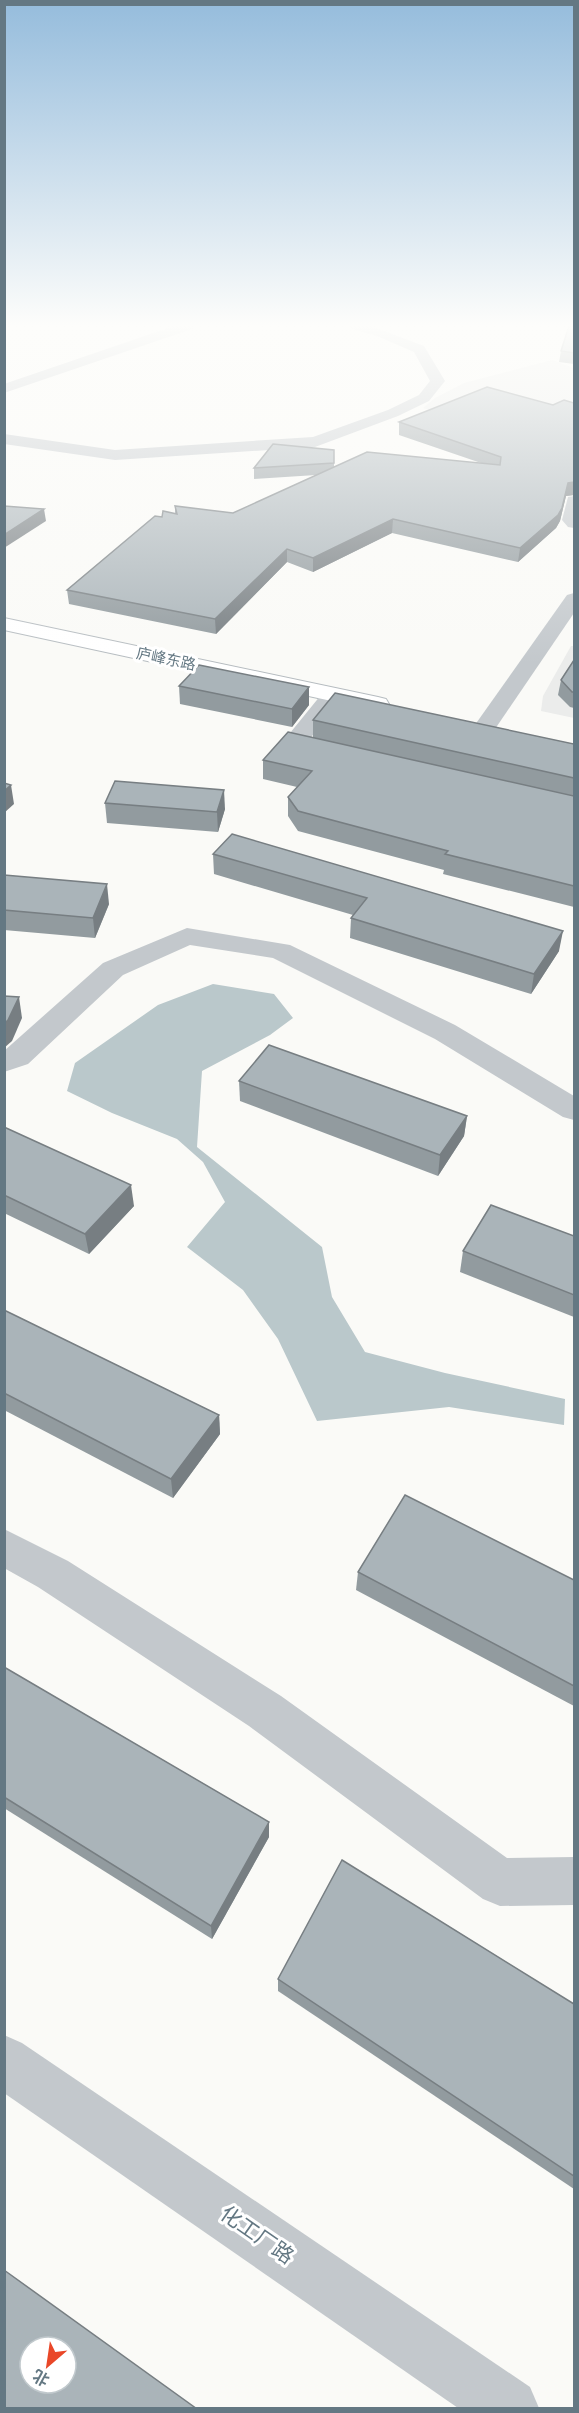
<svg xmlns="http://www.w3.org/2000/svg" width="579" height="2413" font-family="Figtree,'Noto Sans SC',sans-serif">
  <rect width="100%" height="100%" fill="#fafaf7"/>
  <!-- built -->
  <g fill="#ebeceb">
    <path d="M552,360L574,368V452L423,408L435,398L464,383Z"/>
    <path d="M571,646H574V718L541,711L543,696Z"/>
  </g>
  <!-- water -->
  <path fill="#bac8cb" d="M213,984L274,994L293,1018L270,1035L202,1071L197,1147L322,1247L332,1297L365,1352L445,1373L565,1399L564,1425L449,1407L317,1421L278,1339L243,1290L187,1247L225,1202L203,1162L177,1139L112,1113L67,1091L75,1063L158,1005Z"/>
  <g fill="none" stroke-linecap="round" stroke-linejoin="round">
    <defs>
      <path id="major" d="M4,618L378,697L386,699L389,704L386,709L378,711L4,630Z"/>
    </defs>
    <!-- major casing -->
    <use href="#major" stroke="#b6bcc0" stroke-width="2"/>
    <!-- minor -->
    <g fill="#c3c8cc" fill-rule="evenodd">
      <path d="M174,326H194L192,329L4,393V384Z"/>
      <path d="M350,326H371L424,346L445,381L429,401L398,416L315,447L115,460L4,444V434L115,450L313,437L388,410L419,395L430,381L414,352L377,336L352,329Z"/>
      <path d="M574,496V528L568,527L562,520L568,497Z"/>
      <path d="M574,593V613L493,732L485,734L477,732L474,727L477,722L567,595Z"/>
      <path d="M333,689L341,690L344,695L309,740L335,746L338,751L335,756L327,758L286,748L283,743L286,738L325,690Z"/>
      <path d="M187,928L290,945L455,1025L574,1096V1120L563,1117L435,1039L273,958L190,945L123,975L28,1064L4,1072V1051L103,963Z"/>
      <path d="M4,1529L68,1561L281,1696L507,1858L574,1857V1905L500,1906L483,1899L249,1726L38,1587L4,1568Z"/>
      <path d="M4,2035L22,2043L530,2387L539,2408H458L4,2093Z"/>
    </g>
    <!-- major -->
    <use href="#major" fill="#fff" fill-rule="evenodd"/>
  </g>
  <!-- wall -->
  <g fill="#929b9f">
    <path d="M574,326V364L559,362L561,351Z"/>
    <path d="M574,403V495L566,496L560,521L556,528L518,562L392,533L313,572L287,562L216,634L69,604L67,590L162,517L175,513V506L233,513L316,475L254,479V468L334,450V467L481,463L399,435V422Z"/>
    <path d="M574,660V708L570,707L558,695L561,680Z"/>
    <path d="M179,686L309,705L292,727L180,704Z"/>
    <path d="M313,720L574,744V907L443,874L444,870L298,831L288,816V797L297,787L263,779V760L313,737Z"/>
    <path d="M105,803L225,809L218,832L107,823Z"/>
    <path d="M213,854L559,951L531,994L350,938L351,918L353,915L214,874Z"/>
    <path d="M4,875L109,904L95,938L4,930Z"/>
    <path d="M239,1081L467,1116L464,1136L438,1176L240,1101Z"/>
    <path d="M4,1127L134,1206L89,1254L4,1213Z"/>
    <path d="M574,1236V1317L460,1272L463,1251Z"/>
    <path d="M4,1310L219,1415L220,1434L173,1498L4,1410Z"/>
    <path d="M358,1572L574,1580V1706L356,1590Z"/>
    <path d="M4,1667L269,1822V1837L212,1939L4,1808Z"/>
    <path d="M278,1979L574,2004V2189L278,1991Z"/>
  </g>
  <!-- shaded-wall -->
  <g fill="#777e82">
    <path d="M574,482V495L566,496L560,521L556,528L518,562L520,548L568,483Z"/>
    <path d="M44,509L46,521L4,548V535Z"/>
    <path d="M393,519L392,533L313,572V558Z"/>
    <path d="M287,549V562L216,634L215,619Z"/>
    <path d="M309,687V705L292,727V709Z"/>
    <path d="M11,785L14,804L4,813V791Z"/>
    <path d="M224,790L225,809L218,832L217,812Z"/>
    <path d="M107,884L109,904L95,938L93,918Z"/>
    <path d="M563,931L559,951L531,994L534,974Z"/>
    <path d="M19,997L22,1018L12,1041L4,1048V1024Z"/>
    <path d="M467,1116L464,1136L438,1176L440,1155Z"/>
    <path d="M131,1185L134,1206L89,1254L85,1234Z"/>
    <path d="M219,1415L220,1434L173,1498L171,1479Z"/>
    <path d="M269,1822V1837L212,1939L211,1926Z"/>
  </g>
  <!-- building -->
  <g fill="#aab4b9" stroke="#777e82" stroke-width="1.5" fill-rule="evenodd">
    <path d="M569,326H574V353L561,351Z"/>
    <path d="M487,387L553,405L564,400L574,403V482L568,483L562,508L558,515L520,548L393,519L313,558L287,549L215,619L67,590L155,516L162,517L163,511L177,514L175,506L233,513L367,452L500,465L501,457L399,422Z"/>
    <path d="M273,444L334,450V463L254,468Z"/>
    <path d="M4,506L44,509L4,535Z"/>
    <path d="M574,660V692H572L561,680Z"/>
    <path d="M199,665L309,687L292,709L179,686Z"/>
    <path d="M335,693L574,744V778L313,720Z"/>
    <path d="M288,732L574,796V886L445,854L448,851L298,811L288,797L312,771L263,760Z"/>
    <path d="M115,781L224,790L217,812L105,803Z"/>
    <path d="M4,783L11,785L4,791Z"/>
    <path d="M232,834L563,931L534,974L351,918L367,898L213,854Z"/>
    <path d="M4,875L107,884L93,918L4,910Z"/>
    <path d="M4,996L19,997L8,1020L4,1024Z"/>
    <path d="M269,1045L467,1116L440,1155L239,1081Z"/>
    <path d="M4,1127L131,1185L85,1234L4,1195Z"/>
    <path d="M491,1205L574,1236V1295L463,1251Z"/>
    <path d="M4,1310L219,1415L171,1479L4,1393Z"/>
    <path d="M405,1495L574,1580V1686L358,1572Z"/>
    <path d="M4,1667L269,1822L211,1926L4,1797Z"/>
    <path d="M342,1860L574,2004V2176L278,1979Z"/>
    <path d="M4,2270L197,2409H4ZM30,2347H66V2383H30Z"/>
  </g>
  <!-- sky -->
  <linearGradient id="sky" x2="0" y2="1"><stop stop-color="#95bcdc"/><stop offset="0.49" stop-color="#fdfdfb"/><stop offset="1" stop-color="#fdfdfb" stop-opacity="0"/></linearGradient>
  <rect width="579" height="664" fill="url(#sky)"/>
  <g text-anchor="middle" stroke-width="6" stroke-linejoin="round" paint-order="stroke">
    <!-- far-street labels -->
    <g font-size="15" fill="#647883" stroke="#fff">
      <text transform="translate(166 659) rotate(12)" y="5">庐峰东路</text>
    </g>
    <!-- near-street labels -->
    <g font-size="21" fill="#647883" stroke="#fff">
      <text transform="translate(257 2235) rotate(35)" y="7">化工厂路</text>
    </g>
  </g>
  <!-- border -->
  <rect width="579" height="2413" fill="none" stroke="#647883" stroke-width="12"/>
  <!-- north arrow -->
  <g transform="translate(48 2365) rotate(209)"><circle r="28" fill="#ffffff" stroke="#c1c9cd" stroke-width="1.5"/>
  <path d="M0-4.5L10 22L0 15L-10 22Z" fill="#e94728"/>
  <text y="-9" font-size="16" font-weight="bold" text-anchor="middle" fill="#647883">北</text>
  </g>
</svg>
